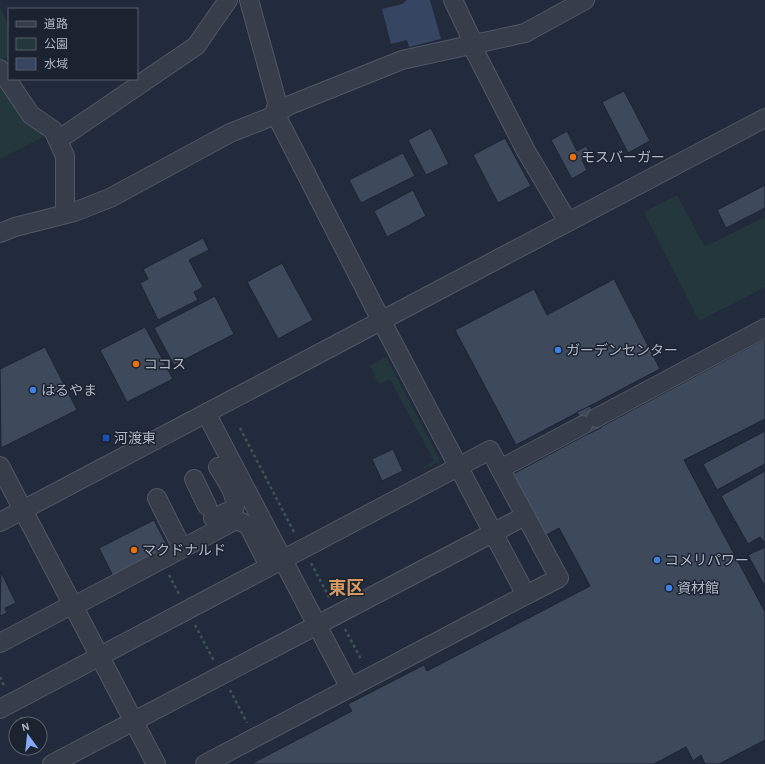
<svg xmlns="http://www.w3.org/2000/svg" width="765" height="764" font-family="'Alegreya Sans','Noto Sans JP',sans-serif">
  <rect width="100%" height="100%" fill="#222b3b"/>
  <!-- green -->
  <g fill="#24373c">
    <path d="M0,7L9,27V56L0,61Z"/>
    <path d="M0,79L49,134L0,159Z"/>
    <path d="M677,195L705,247L765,217V287L699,321L644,212Z"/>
    <path d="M386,357L439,458V462L424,469V467L434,461L390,379L381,383L377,381L370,366Z"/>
  </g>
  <!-- water -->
  <path fill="#364562" d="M407,0H430L441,39L409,47L407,40L391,44L382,9L402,4Z"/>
  <!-- building -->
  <g fill="#3e495b" stroke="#1d2432">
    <path d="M624,91L650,141L628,153L602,102Z"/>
    <path d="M431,128L449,164L426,175L408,140Z"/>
    <path d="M567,131L577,151L586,146L591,155L582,160L587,170L572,179L551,140Z"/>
    <path d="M505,138L531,186L498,203L473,155Z"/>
    <path d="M403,153L415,176L361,203L349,180Z"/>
    <path d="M765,185V208L726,228L717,210Z"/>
    <path d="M413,190L426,216L387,237L374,211Z"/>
    <path d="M203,238L209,250L189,260L203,287L194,292L198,300L158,320L140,283L148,279L143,269Z"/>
    <path d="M282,263L313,320L278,339L247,282Z"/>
    <path d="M614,279L660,369L516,445L455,330L534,289L547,315Z"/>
    <path d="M215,296L234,334L174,365L154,328Z"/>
    <path d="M145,327L173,379L127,402L100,350Z"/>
    <path d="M765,339V419L684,460L765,612V740L719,764H705L701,755L693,761L686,747L654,764H251L352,711L348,704L424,665L427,671L590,586L559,528L546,535L513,474Z"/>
    <path d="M45,347L77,410L1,448L0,369Z"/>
    <path d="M590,406L601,428L588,434L577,412Z"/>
    <path d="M765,431V464L717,490L703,464Z"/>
    <path d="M393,449L403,471L382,481L372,459Z"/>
    <path d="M765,471V543L760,537L748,544L721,496Z"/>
    <path d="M154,520L170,551L115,580L99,548Z"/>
    <path d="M765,547V587L748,555Z"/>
    <path d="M1,572L16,603L5,608L7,613L0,616Z"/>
  </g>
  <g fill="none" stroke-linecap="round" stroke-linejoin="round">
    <defs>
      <g id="minor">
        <path d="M453,0L471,38L472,46L526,151L568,222"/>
        <path d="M0,69L31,115L53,130L65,156V214"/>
        <path d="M58,140L196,46L228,0"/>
        <path d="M0,233L15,227L74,212L110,198L230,133L268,118L290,105L402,60L525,33L585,0"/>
        <path d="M206,413L350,688"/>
        <path d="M596,418L765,328"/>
        <path d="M0,466L156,764"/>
        <path d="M500,469L583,425"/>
        <path d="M194,479L207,506"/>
        <path d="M157,498L177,538"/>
        <path d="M213,518L234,509C239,496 224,477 218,467"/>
        <path d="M0,522L765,118"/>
        <path d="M74,606L236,520L248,525L269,566"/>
        <path d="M0,643L73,604"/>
        <path d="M0,709L490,450L559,578L526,595"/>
        <path d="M52,764L525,516"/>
        <path d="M205,764L526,595L381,320L275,113L277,102L249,0"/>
      </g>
    </defs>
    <!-- minor casing -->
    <use href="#minor" stroke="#515866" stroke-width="20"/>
    <!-- path -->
    <g stroke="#3f5356" stroke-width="2.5" stroke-dasharray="3 3" stroke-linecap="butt">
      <path d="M240,428L295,534"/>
      <path d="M311,563L330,599"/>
      <path d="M169,575L180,596"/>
      <path d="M195,625L214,661"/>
      <path d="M345,629L362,661"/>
      <path d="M0,677L5,688"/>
      <path d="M230,690L247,723"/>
      <path d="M21,717L25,724"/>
    </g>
    <!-- minor -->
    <use href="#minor" stroke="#363d4b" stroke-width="18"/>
  </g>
  <!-- markers -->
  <g fill="#e8710a" stroke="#1b2230" stroke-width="1.5">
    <circle cx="573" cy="157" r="4"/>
    <circle cx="136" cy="364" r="4"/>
    <circle cx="134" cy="550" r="4"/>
  </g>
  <g fill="#3f7fe0" stroke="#1b2230" stroke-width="1.5">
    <circle cx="558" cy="350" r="4"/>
    <circle cx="33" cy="390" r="4"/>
    <circle cx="657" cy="560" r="4"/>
    <circle cx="669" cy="588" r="4"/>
  </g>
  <rect fill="#1a4fb4" stroke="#1b2230" stroke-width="1.5" x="102" y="434" width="8" height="8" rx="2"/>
  <g text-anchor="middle" stroke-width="3" stroke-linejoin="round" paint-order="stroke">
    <!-- poi labels -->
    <g font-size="14" fill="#b1b8c7" stroke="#1b2230" text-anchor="start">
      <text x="581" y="162">モスバーガー</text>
      <text x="566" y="355">ガーデンセンター</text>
      <text x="144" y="369">ココス</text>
      <text x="41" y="395">はるやま</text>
      <text x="114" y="443">河渡東</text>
      <text x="142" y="555">マクドナルド</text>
      <text x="665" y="565">コメリパワー</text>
      <text x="677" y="593">資材館</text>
    </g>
    <!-- district labels -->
    <g font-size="18" font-weight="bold" fill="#d49a5f" stroke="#1b2230">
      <text x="346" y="594">東区</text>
    </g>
  </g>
  <!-- legend -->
  <rect x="8" y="8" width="130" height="72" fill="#1b2230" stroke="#575e6c"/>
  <rect x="16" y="21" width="20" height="6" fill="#363d4b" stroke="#575e6c"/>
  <text x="44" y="28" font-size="12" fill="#b1b8c7">道路</text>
  <rect x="16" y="38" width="20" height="12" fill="#24373c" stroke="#575e6c"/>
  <text x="44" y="48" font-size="12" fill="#b1b8c7">公園</text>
  <rect x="16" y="58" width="20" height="12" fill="#364562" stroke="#575e6c"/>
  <text x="44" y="68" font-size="12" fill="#b1b8c7">水域</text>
  <!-- north arrow -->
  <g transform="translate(28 736) rotate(345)"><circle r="19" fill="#1b2230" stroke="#575e6c"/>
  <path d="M0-3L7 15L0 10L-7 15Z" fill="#86aaf7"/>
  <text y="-6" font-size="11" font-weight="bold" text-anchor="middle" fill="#b1b8c7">N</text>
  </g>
</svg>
